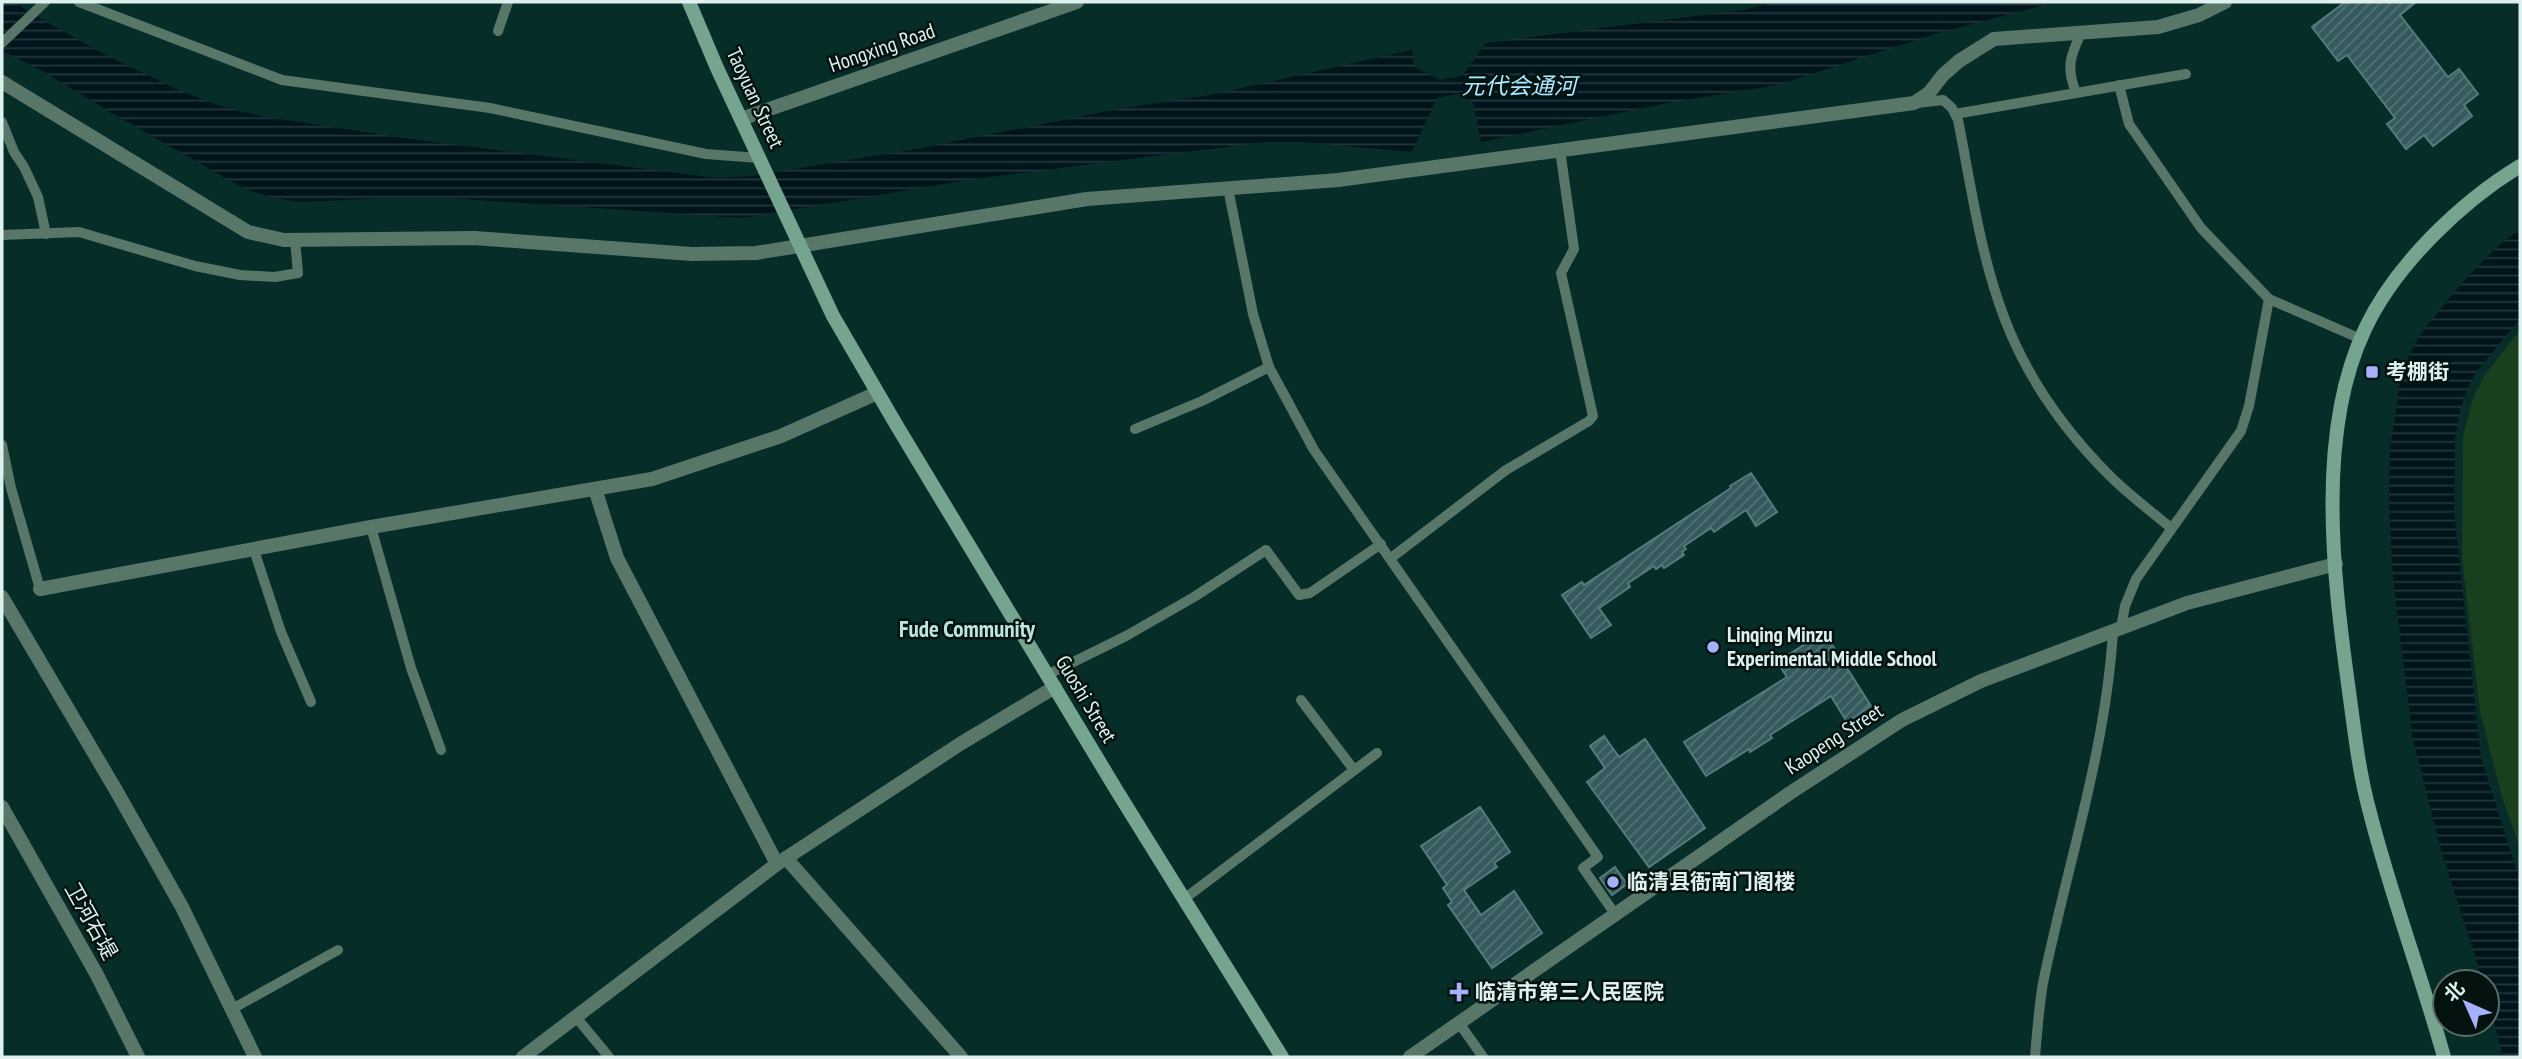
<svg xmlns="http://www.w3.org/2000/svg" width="2522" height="1059" font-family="'PT Sans Narrow','Noto Sans SC',sans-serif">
  <defs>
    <pattern id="water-rules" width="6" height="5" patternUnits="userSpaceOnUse" patternTransform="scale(1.75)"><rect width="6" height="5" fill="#00141b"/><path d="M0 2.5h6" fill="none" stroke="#25373c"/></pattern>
    <pattern id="building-hatch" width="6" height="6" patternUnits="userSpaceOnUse" patternTransform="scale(1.75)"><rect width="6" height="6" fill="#355a5d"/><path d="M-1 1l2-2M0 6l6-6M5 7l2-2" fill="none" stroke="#527275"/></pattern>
  </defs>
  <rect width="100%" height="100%" fill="#072d29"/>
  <!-- green -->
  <path fill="#18401e" d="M2520,330V848L2502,797L2480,712L2462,558L2463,436L2472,401L2484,376Z"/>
  <!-- water -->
  <g fill="url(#water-rules)">
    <path d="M2,2H15L32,14L108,56L174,88L220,106L261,116L403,138L717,178L752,176L916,149L1118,109L1210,95L1412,50L1414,67L1440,80L1462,76L1486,43L1742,10L1777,2H2056L1935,34L1778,85L1668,103L1481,142L1473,103L1458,94L1437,98L1412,152L1301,142H1264L968,180L742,218L449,198H387L300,202L269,197L243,188L110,112L46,73L2,51Z"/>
    <path d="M2520,229V319L2477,371L2468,387L2460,410L2455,439L2454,511L2481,758L2520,880V1057H2503L2487,994V982H2483L2442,853L2413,740L2393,580L2389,505L2390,448L2401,375L2413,347L2425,328L2460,285L2497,247Z"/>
  </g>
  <!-- building -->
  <g fill="url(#building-hatch)" stroke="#557b7e" stroke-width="2">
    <path d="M2345,2H2416L2400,15L2448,77L2459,69L2478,94L2464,105L2472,116L2433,146L2424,135L2406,149L2387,124L2395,118L2347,55L2338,61L2312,27Z"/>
    <path d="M1751,473L1777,512L1756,526L1746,510L1714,532L1711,528L1684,546L1686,549L1682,552L1684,555L1664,568L1662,565L1656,569L1654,566L1628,583L1630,587L1599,608L1611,625L1591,638L1562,595L1582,582L1584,585L1731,488L1730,486Z"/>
    <path d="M1824,632L1871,706L1847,722L1831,696L1770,735L1772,738L1750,752L1749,749L1706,776L1684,742L1787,677L1777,662Z"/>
    <path d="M1604,736L1619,757L1645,739L1705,828L1649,867L1587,782L1605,768L1590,746Z"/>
    <path d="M1480,807L1510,852L1494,863L1497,867L1464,890L1481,915L1514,891L1542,933L1492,968L1448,905L1452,902L1443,888L1447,885L1421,846Z"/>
    <path d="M1615,867L1627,884L1612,895L1600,878Z"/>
  </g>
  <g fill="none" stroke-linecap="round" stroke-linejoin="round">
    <!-- lane -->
    <g stroke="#597769" stroke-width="10">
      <path d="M79,2L282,80L490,108L706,154L759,158"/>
      <path d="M498,31L508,2"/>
      <path d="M2,43L45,2"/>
      <path d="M2119,85L2129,124L2201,228L2269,299L2361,339"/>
      <path d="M2076,93C2066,67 2070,57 2081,33"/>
      <path d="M1917,103L1943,100L1952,108L1958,120C1971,185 1980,254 2004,317C2026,376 2065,431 2110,476C2129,495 2151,511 2171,528"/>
      <path d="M1955,114L2186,74"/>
      <path d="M2,122L14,152L24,167L38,197L46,234"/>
      <path d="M1228,188L1253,314L1269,367L1314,450L1598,857L1583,868L1615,914"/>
      <path d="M2,235L79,232L195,266L240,275L275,277L298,273L295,240"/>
      <path d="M1135,429L1202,401L1269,367"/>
      <path d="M2,445L11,488L40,589"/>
      <path d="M371,527L411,668L441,750"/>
      <path d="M254,550L281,632L311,702"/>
      <path d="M1391,558L1506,470L1589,421L1593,416L1561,273L1574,249L1560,150"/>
      <path d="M2121,628L2125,606L2136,579L2241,431L2249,406L2269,299"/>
      <path d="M1047,675L1126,636L1194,597L1266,550L1299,595L1310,593L1381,544"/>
      <path d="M1301,700L1354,770"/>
      <path d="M1184,899L1377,753"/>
      <path d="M232,1009L338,950"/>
      <path d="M576,1017L609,1057"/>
      <path d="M1459,1023L1483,1057"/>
      <path d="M2035,1057C2037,1033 2039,1007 2043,983C2067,866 2106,750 2113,631"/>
    </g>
    <!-- street -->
    <g stroke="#597769" stroke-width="14">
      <path d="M2,82L248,232L284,240L474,238L692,254L756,253L1087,199L1338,180L1914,103L1929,93L1943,75L1959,61L1994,39L2158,27L2199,15L2225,2"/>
      <path d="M741,119L1077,2"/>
      <path d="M595,489L617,558L777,864"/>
      <path d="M40,589L371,527L652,479L781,436L877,393"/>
      <path d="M2,597L117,792L182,907L255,1057"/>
      <path d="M2,807L97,975L138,1057"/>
      <path d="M786,858L961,1057"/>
      <path d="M523,1057L777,864L960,744L1055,687"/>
      <path d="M1410,1057L1790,793L1902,720L1981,681L2187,603L2336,564"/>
    </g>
    <!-- secondary -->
    <g stroke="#75a48f" stroke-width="14">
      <path d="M689,2L717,68L833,316L897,426L1117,791L1282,1057"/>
      <path d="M2444,1057C2421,974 2390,893 2369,809C2358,768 2354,726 2348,684C2333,574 2316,432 2365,329C2395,265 2461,202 2520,166"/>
    </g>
  </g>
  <!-- markers -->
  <g fill="#a5b1fc" stroke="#051310" stroke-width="2.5">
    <rect x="2365" y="365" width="14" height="14" rx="3.5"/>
    <circle cx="1713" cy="647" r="7"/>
    <circle cx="1613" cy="882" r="7"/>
    <path d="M1455.5 981.5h7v7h7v7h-7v7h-7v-7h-7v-7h7z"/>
  </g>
  <g text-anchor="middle" stroke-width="5" stroke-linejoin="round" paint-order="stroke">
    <!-- street labels -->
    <g font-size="21" fill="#def1ee" stroke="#051310">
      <text transform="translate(882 48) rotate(-19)" y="7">Hongxing Road</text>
      <text transform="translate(755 98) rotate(65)" y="7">Taoyuan Street</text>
      <text transform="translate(1086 699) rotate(59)" y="7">Guoshi Street</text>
      <text transform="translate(1834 739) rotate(-33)" y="7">Kaopeng Street</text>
      <text transform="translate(91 921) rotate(61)" y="7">卫河右堤</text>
    </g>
    <!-- poi labels -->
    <g font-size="21" font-weight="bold" fill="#def1ee" stroke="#051310" text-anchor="start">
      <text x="2386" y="379">考棚街</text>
      <text x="1727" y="642">Linqing Minzu<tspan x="1727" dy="24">Experimental Middle School</tspan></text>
      <text x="1627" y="889">临清县衙南门阁楼</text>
      <text x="1475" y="999">临清市第三人民医院</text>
    </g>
    <!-- water labels -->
    <g font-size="23" font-style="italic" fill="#a9e9ff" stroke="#051310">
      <text x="1519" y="94">元代会通河</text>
    </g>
    <!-- neighbourhood labels -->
    <g font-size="23" font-weight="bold" fill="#bde5de" stroke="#051310">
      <text x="967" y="637">Fude Community</text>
    </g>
  </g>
  <!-- border -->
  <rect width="2522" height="1059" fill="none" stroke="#def1ee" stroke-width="7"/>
  <!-- north arrow -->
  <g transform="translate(2466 1003) rotate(315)"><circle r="33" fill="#051310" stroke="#5c6c69" stroke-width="2"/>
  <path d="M0-5L12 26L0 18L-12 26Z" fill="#a5b1fc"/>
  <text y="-10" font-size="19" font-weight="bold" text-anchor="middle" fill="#def1ee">北</text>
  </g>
</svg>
